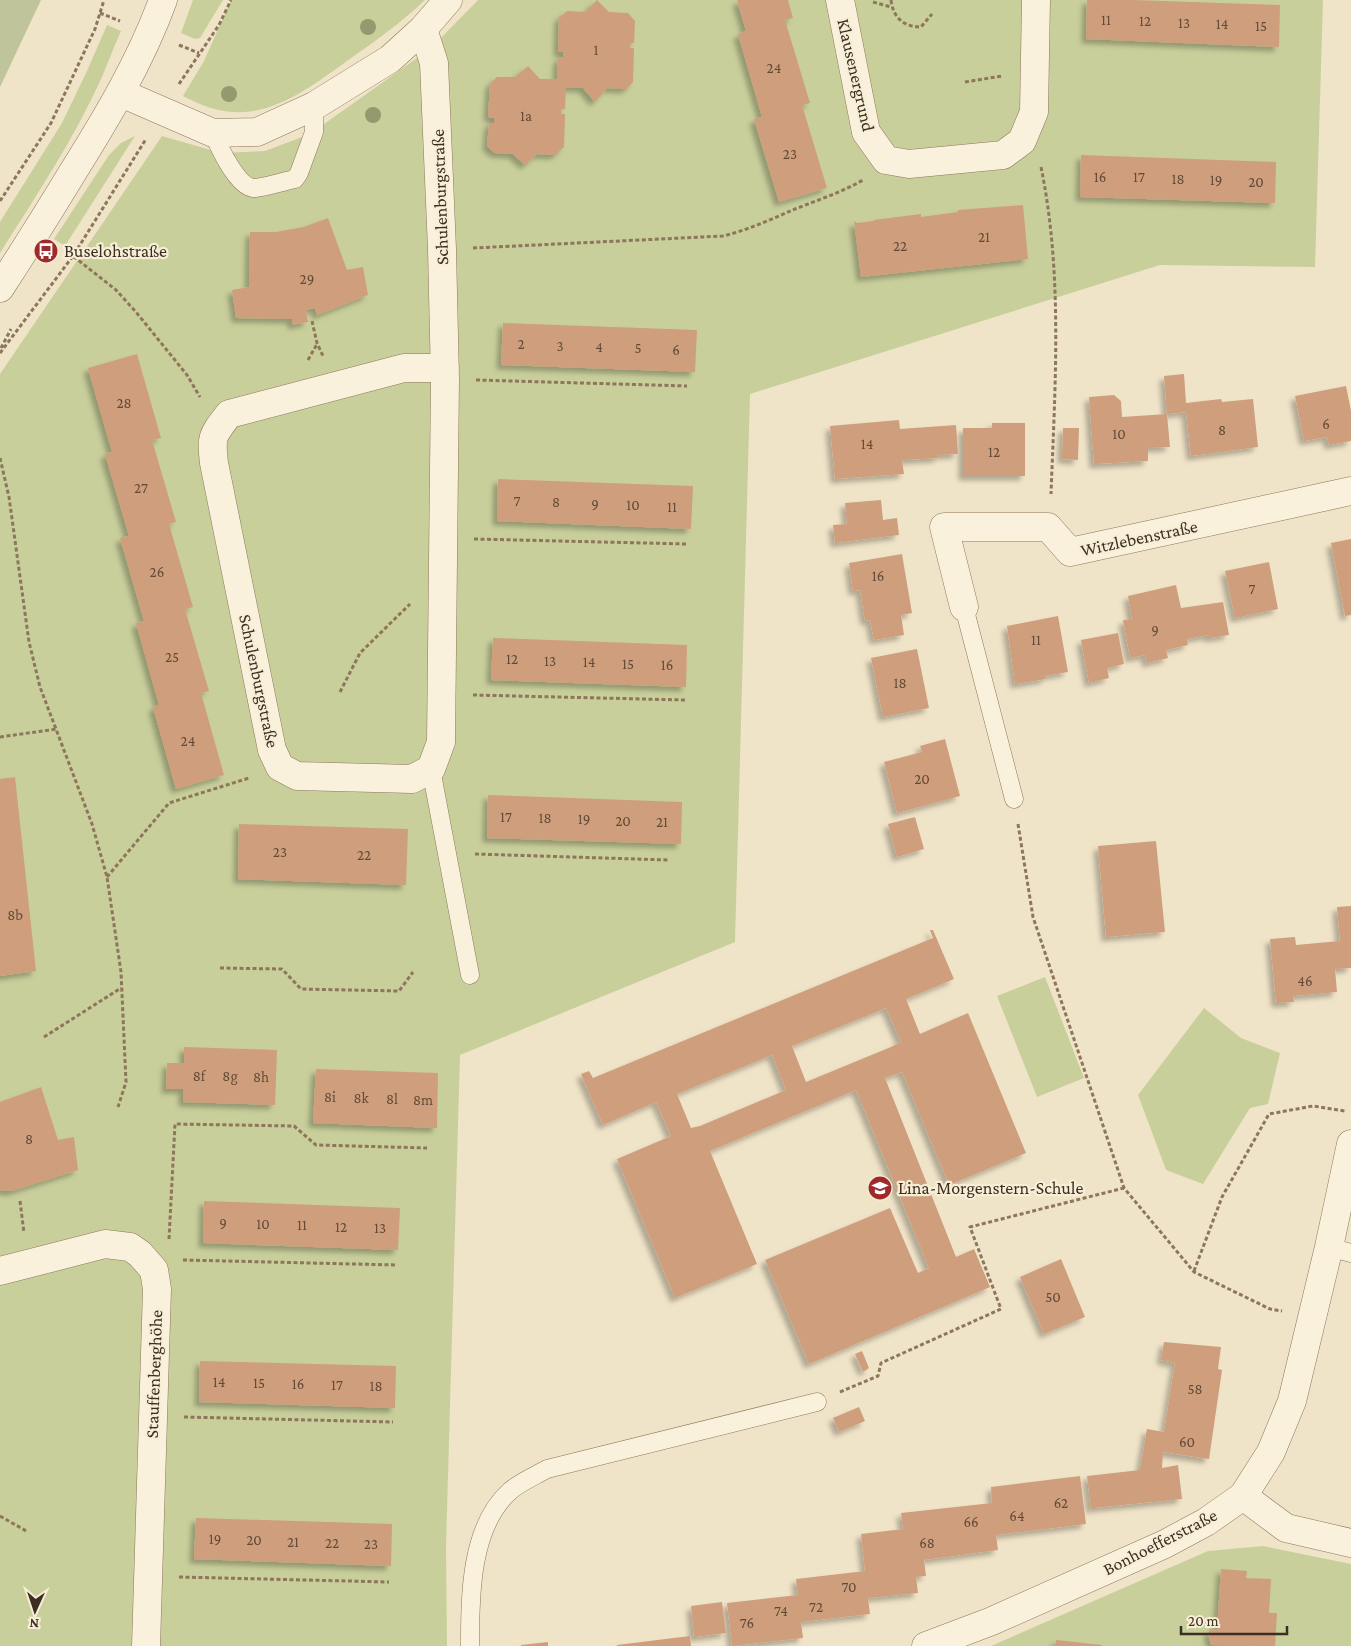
<svg xmlns="http://www.w3.org/2000/svg" width="1351" height="1646" font-family="'Crimson Pro',serif">
  <defs>
    <filter id="shadow"><feDropShadow dx="-4.5" dy="4.5" stdDeviation="2.5" flood-color="#0004"/></filter>
  </defs>
  <rect width="100%" height="100%" fill="#f0e4c8"/>
  <!-- green -->
  <g fill="#c9cf9b">
    <path d="M193,0H223L200,38L195,39L181,33Z"/>
    <path d="M231,0H425C401,23 374,42 347,61C315,84 275,115 234,112C214,111 201,105 183,96L204,61Z"/>
    <path d="M478,0H1323L1315,267L1160,265L750,394L735,942L460,1055L446,1547L447,1646H0V374L162,136L221,153L265,151L310,134L431,48Z"/>
    <path d="M107,25L121,31C114,47 108,62 102,77C74,139 36,196 0,253V222L62,123L87,71Z"/>
    <path d="M135,136L65,246L54,239L109,155L121,143Z"/>
    <path d="M1045,977L1084,1078L1037,1097L997,996Z"/>
    <path d="M1204,1008L1241,1038L1280,1053L1268,1104L1250,1108L1203,1184L1166,1170L1138,1095Z"/>
    <path d="M1263,1546L1351,1564V1646H991L1208,1551Z"/>
  </g>
  <!-- cemetery -->
  <path fill="#bfc49a" d="M0,0H41L0,87Z"/>
  <!-- building -->
  <g fill="#cf9f7d" fill-rule="evenodd" filter="url(#shadow)">
    <path d="M597,0L609,12L628,13L635,21L634,43H631L630,48H634L633,82L626,89L607,88L595,102L583,88L566,87L565,109H561V114H565L564,147L555,155L537,154L525,165L513,154L495,153L487,146L489,123H494V118L488,117L490,84L497,77H515L528,66L540,79H557L558,57L563,58V52H558L559,18L567,11L585,12Z"/>
    <path d="M737,0H788L793,18L785,20L810,103L802,105L827,188L779,202L754,119L762,117L738,34L746,31Z"/>
    <path d="M1087,0H1133L1280,5L1279,47L1086,39Z"/>
    <path d="M1081,155L1276,162L1275,203L1080,197Z"/>
    <path d="M1023,205L1028,259L861,277L854,221L857,223L874,221V220L921,214V217L958,212V210Z"/>
    <path d="M328,218L347,270L363,267L368,295L317,315L315,308L306,310L308,322L292,325V319L236,318L232,290L249,287L250,232H276L304,227Z"/>
    <path d="M503,323L697,330L695,372L501,365Z"/>
    <path d="M137,354L161,438L152,440L176,522L169,524L193,607L185,609L209,691L201,693L224,775L176,789L153,707L159,705L136,623L144,621L120,538L129,536L105,454L112,452L88,368Z"/>
    <path d="M1184,374L1186,403L1221,399L1222,402L1253,399L1258,447L1191,456L1186,412L1167,414L1164,376Z"/>
    <path d="M1346,386L1351,411V441L1329,445L1327,437L1304,441L1295,396Z"/>
    <path d="M1114,395L1121,401L1122,417L1167,414L1170,447L1148,448V461L1094,464L1089,397Z"/>
    <path d="M899,420L900,429L956,425L958,454L938,455L939,458L902,460L904,474L835,479L830,426Z"/>
    <path d="M992,423H1025V476H963V428H992Z"/>
    <path d="M1063,428H1079L1078,460L1062,459Z"/>
    <path d="M498,479L693,486L691,529L497,521Z"/>
    <path d="M881,500L883,520L897,518L899,535L835,543L833,525L847,524L845,503Z"/>
    <path d="M1351,539V615L1345,616L1331,543Z"/>
    <path d="M902,554L912,613L901,615L904,635L874,640L870,620L865,621L860,590L853,591L849,563Z"/>
    <path d="M1269,562L1278,609L1235,618L1225,571Z"/>
    <path d="M1176,585L1181,608L1223,602L1229,635L1209,638V635L1187,639L1188,645L1166,650L1168,658L1147,663L1145,655L1130,658L1123,620L1132,619L1128,596Z"/>
    <path d="M1058,616L1068,672L1045,676L1046,679L1015,684L1007,626Z"/>
    <path d="M1118,633L1124,664L1107,668L1109,678L1089,683L1081,640Z"/>
    <path d="M493,638L687,645L686,687L491,680Z"/>
    <path d="M917,649L929,708L883,717L871,658Z"/>
    <path d="M945,739L960,796L897,813L884,762L922,752L920,746Z"/>
    <path d="M15,777L36,971L0,976V779Z"/>
    <path d="M488,795L682,802L681,844L487,838Z"/>
    <path d="M915,817L924,849L897,857L888,824Z"/>
    <path d="M239,824L408,829L406,885L238,879Z"/>
    <path d="M1156,841L1165,932L1106,937L1098,846Z"/>
    <path d="M1351,906V968L1335,969L1337,992L1293,996L1294,1002L1276,1003L1270,939L1295,937L1296,945L1340,941L1337,907Z"/>
    <path d="M930,930H933L954,979L906,999L920,1034L968,1013L1026,1153L949,1185L902,1072L885,1078L956,1257L974,1249L990,1287L809,1364L765,1260L890,1208L918,1273L929,1268L856,1090L710,1151L757,1264L675,1298L617,1159L671,1136L656,1102L603,1125L581,1074L589,1071L593,1078L933,938ZM886,1008L901,1042L891,1047L806,1082L792,1046ZM772,1055L786,1090L700,1126L691,1128L677,1094Z"/>
    <path d="M184,1047L277,1050L275,1105L183,1102V1089H166L167,1063H184Z"/>
    <path d="M316,1069L438,1073L437,1128L313,1123Z"/>
    <path d="M41,1087L58,1140L74,1137L78,1170L12,1191L0,1190V1102Z"/>
    <path d="M204,1201L400,1208L398,1250L203,1243Z"/>
    <path d="M1061,1259L1085,1317L1044,1334L1020,1277Z"/>
    <path d="M1164,1342L1221,1347L1218,1369L1222,1370L1209,1459L1163,1452L1162,1468L1178,1465L1182,1499L1093,1508V1509L1091,1510L1087,1476L1140,1470L1147,1429L1164,1432L1175,1363L1161,1360Z"/>
    <path d="M862,1351L869,1368L863,1372L855,1354Z"/>
    <path d="M200,1361L396,1366L395,1408L199,1402Z"/>
    <path d="M859,1407L865,1421L839,1432L833,1418Z"/>
    <path d="M1080,1476L1086,1524L996,1535L998,1550L924,1560L926,1576L916,1577L918,1593L868,1598L870,1614L801,1622L803,1638L732,1646L727,1603L798,1595L796,1579L865,1571L861,1534L903,1529L901,1513L992,1503L991,1487Z"/>
    <path d="M196,1518L392,1524L391,1566L194,1559Z"/>
    <path d="M1221,1569L1247,1571L1246,1578L1271,1579L1269,1613H1277L1275,1646L1211,1645L1208,1633L1210,1629L1217,1630Z"/>
    <path d="M722,1602L726,1633L694,1637L691,1606Z"/>
    <path d="M690,1636L691,1646H617V1645Z"/>
    <path d="M1056,1640L1102,1645V1646H1055Z"/>
    <path d="M548,1642V1646H521V1645Z"/>
  </g>
  <g fill="none" stroke-linecap="round" stroke-linejoin="round">
    <defs>
      <g id="lane">
        <path d="M213,133C219,147 237,186 253,188C262,188 285,181 295,179L299,173L314,132V106"/>
        <path d="M964,607L1014,799"/>
        <path d="M431,769L470,975"/>
        <path d="M1329,1247L1351,1253"/>
        <path d="M470,1646C470,1596 470,1527 510,1491C520,1482 535,1476 547,1469L817,1402"/>
      </g>
      <g id="street">
        <path d="M840,0L866,132L886,160L909,164L1003,155L1022,141L1034,112L1036,0"/>
        <path d="M423,29L434,63L442,249L445,379L441,742L431,769L412,779L297,776L280,767L272,750L214,463C211,436 212,436 229,414L404,368H445"/>
        <path d="M121,93L213,133L257,132L314,106L390,59L423,29L448,0"/>
        <path d="M0,288C24,251 48,213 71,175C106,119 140,63 163,0"/>
        <path d="M964,607L944,527H1048L1070,552L1351,491"/>
        <path d="M0,1271L105,1244L130,1247L140,1254L154,1270L157,1289L146,1646"/>
        <path d="M1243,1496L1286,1528L1351,1543"/>
        <path d="M926,1646L992,1621L1165,1544L1206,1522L1243,1496L1271,1452L1292,1401L1329,1247L1351,1144"/>
      </g>
    </defs>
    <!-- lane casing -->
    <use href="#lane" stroke="#8d765c" stroke-width="19"/>
    <!-- street casing -->
    <use href="#street" stroke="#8d765c" stroke-width="29"/>
    <!-- path -->
    <g stroke="#8d765c" stroke-width="3" stroke-dasharray="4 2.5" stroke-linecap="butt">
      <path d="M891,0C893,17 903,27 921,27L932,14"/>
      <path d="M873,2L891,7"/>
      <path d="M100,13L120,21"/>
      <path d="M179,45L199,53"/>
      <path d="M965,82L1002,76"/>
      <path d="M179,84L219,25L231,0"/>
      <path d="M1041,167C1063,274 1055,386 1051,494"/>
      <path d="M0,201L51,123L95,29L104,0"/>
      <path d="M66,246L73,256L116,290L136,312L187,375L200,397"/>
      <path d="M473,248L723,236C748,230 772,219 795,209C818,200 842,192 863,180"/>
      <path d="M312,321L317,343L323,356"/>
      <path d="M1,348L11,329"/>
      <path d="M0,353L73,256L146,139"/>
      <path d="M308,360L317,344"/>
      <path d="M476,380L687,386"/>
      <path d="M0,458L9,497L29,642L40,687L92,824L107,877L121,972L126,1082L118,1107"/>
      <path d="M474,539L687,544"/>
      <path d="M340,692L360,653L410,604"/>
      <path d="M473,695L685,700"/>
      <path d="M0,737L57,729"/>
      <path d="M1018,824L1033,917L1124,1188L1194,1272L1270,1309L1282,1311"/>
      <path d="M475,854L668,860"/>
      <path d="M107,877L169,803L249,778"/>
      <path d="M220,968L282,969L301,989L399,991L413,972"/>
      <path d="M44,1037L121,988"/>
      <path d="M20,1201L24,1233"/>
      <path d="M169,1239L175,1124L294,1126L316,1145L427,1148"/>
      <path d="M183,1260L397,1265"/>
      <path d="M1194,1271L1222,1197L1269,1114L1313,1106L1345,1111"/>
      <path d="M840,1392L878,1376L881,1363L1001,1309L970,1227L1124,1188"/>
      <path d="M184,1417L393,1422"/>
      <path d="M0,1516L28,1532"/>
      <path d="M179,1577L389,1582"/>
    </g>
    <!-- lane -->
    <use href="#lane" stroke="#faf1dc" stroke-width="18"/>
    <!-- street -->
    <use href="#street" stroke="#faf1dc" stroke-width="28"/>
  </g>
  <!-- trees -->
  <g fill="#96986f">
    <circle cx="368" cy="27" r="8"/>
    <circle cx="229" cy="94" r="8"/>
    <circle cx="373" cy="115" r="8"/>
  </g>
  <!-- icons -->
  <defs>
    <symbol id="bus-disc" viewBox="-11 -11 22 22"><circle r="9.5" fill="#9e2a2b" stroke="#f7eed8"/><path d="M-5-6H5V4H4V6H2V4H-2V6H-4V4H-5ZM-3.5-4V0h7V-4ZM-3.5 1.2v1.5H-2V1.2ZM2 1.2v1.5H3.5V1.2Z" fill="#fff"/></symbol>
    <symbol id="school-disc" viewBox="-11 -11 22 22"><circle r="9.5" fill="#9e2a2b" stroke="#f7eed8"/><path d="M0-5L7-2L0 1L-7-2ZM-4 1L0 2.5L4 1V4Q0 6-4 4Z" fill="#fff"/></symbol>
  </defs>
  <g fill-rule="evenodd">
    <use href="#bus-disc" x="32" y="237" width="28" height="28"/>
    <use href="#school-disc" x="866" y="1174" width="28" height="28"/>
  </g>
  <g text-anchor="middle" stroke-width="4.5" stroke-linejoin="round" paint-order="stroke">
    <!-- number labels -->
    <g font-size="15" fill="#624a37">
      <text x="1106" y="25">11</text>
      <text x="1145" y="26">12</text>
      <text x="1184" y="28">13</text>
      <text x="1222" y="29">14</text>
      <text x="1261" y="31">15</text>
      <text x="596" y="55">1</text>
      <text x="774" y="73">24</text>
      <text x="526" y="121">1a</text>
      <text x="790" y="159">23</text>
      <text x="1100" y="182">16</text>
      <text x="1139" y="182">17</text>
      <text x="1178" y="184">18</text>
      <text x="1216" y="185">19</text>
      <text x="1256" y="187">20</text>
      <text x="984" y="242">21</text>
      <text x="900" y="251">22</text>
      <text x="307" y="284">29</text>
      <text x="521" y="349">2</text>
      <text x="560" y="351">3</text>
      <text x="599" y="352">4</text>
      <text x="638" y="353">5</text>
      <text x="676" y="355">6</text>
      <text x="124" y="408">28</text>
      <text x="1326" y="429">6</text>
      <text x="1222" y="435">8</text>
      <text x="1119" y="439">10</text>
      <text x="867" y="449">14</text>
      <text x="994" y="457">12</text>
      <text x="141" y="493">27</text>
      <text x="517" y="506">7</text>
      <text x="556" y="507">8</text>
      <text x="595" y="509">9</text>
      <text x="633" y="510">10</text>
      <text x="672" y="512">11</text>
      <text x="157" y="577">26</text>
      <text x="878" y="581">16</text>
      <text x="1252" y="594">7</text>
      <text x="1155" y="635">9</text>
      <text x="1036" y="645">11</text>
      <text x="172" y="662">25</text>
      <text x="512" y="664">12</text>
      <text x="550" y="666">13</text>
      <text x="589" y="667">14</text>
      <text x="628" y="669">15</text>
      <text x="667" y="670">16</text>
      <text x="900" y="688">18</text>
      <text x="188" y="746">24</text>
      <text x="922" y="784">20</text>
      <text x="506" y="822">17</text>
      <text x="545" y="823">18</text>
      <text x="584" y="824">19</text>
      <text x="623" y="826">20</text>
      <text x="662" y="827">21</text>
      <text x="280" y="857">23</text>
      <text x="364" y="860">22</text>
      <text x="15" y="920">8b</text>
      <text x="1305" y="986">46</text>
      <text x="199" y="1081">8f</text>
      <text x="230" y="1081">8g</text>
      <text x="261" y="1082">8h</text>
      <text x="330" y="1102">8i</text>
      <text x="361" y="1103">8k</text>
      <text x="392" y="1104">8l</text>
      <text x="423" y="1105">8m</text>
      <text x="29" y="1144">8</text>
      <text x="223" y="1228">9</text>
      <text x="263" y="1229">10</text>
      <text x="302" y="1230">11</text>
      <text x="341" y="1232">12</text>
      <text x="380" y="1233">13</text>
      <text x="1053" y="1302">50</text>
      <text x="219" y="1387">14</text>
      <text x="259" y="1388">15</text>
      <text x="298" y="1389">16</text>
      <text x="337" y="1390">17</text>
      <text x="376" y="1391">18</text>
      <text x="1195" y="1394">58</text>
      <text x="1187" y="1447">60</text>
      <text x="1061" y="1508">62</text>
      <text x="1017" y="1521">64</text>
      <text x="971" y="1527">66</text>
      <text x="215" y="1544">19</text>
      <text x="254" y="1545">20</text>
      <text x="293" y="1547">21</text>
      <text x="332" y="1548">22</text>
      <text x="927" y="1548">68</text>
      <text x="371" y="1549">23</text>
      <text x="849" y="1592">70</text>
      <text x="816" y="1612">72</text>
      <text x="781" y="1616">74</text>
      <text x="747" y="1628">76</text>
    </g>
    <!-- street labels -->
    <g font-size="18" fill="#3d2e20" stroke="#f7eed8">
      <text transform="translate(856 75) rotate(77)" y="6">Klausenergrund</text>
      <text transform="translate(440 197) rotate(-92)" y="6">Schulenburgstraße</text>
      <text transform="translate(1139 538) rotate(-12)" y="6">Witzlebenstraße</text>
      <text transform="translate(259 681) rotate(78)" y="6">Schulenburgstraße</text>
      <text transform="translate(154 1374) rotate(-88)" y="6">Stauffenberghöhe</text>
      <text transform="translate(1160 1542) rotate(-27)" y="6">Bonhoefferstraße</text>
    </g>
    <!-- poi labels -->
    <g font-size="18" fill="#3d2e20" stroke="#f7eed8" text-anchor="start">
      <text x="64" y="257">Buselohstraße</text>
      <text x="898" y="1194">Lina-Morgenstern-Schule</text>
    </g>
  </g>
  <!-- north arrow -->
  <g transform="translate(35 1611) rotate(183)" stroke="#f7eed8" stroke-width="4" paint-order="stroke">
  <path d="M0-4L9 19L0 12L-9 19Z" fill="#3d2e20"/>
  <text y="-8" font-size="14" font-weight="bold" text-anchor="middle" fill="#3d2e20">N</text>
  </g>
  <!-- scale -->
  <path d="M1181 1626v8h106v-8" fill="none" stroke="#3d2e20" stroke-width="2.5"/>
  <text x="1188" y="1626" font-size="15" fill="#3d2e20" stroke="#f7eed8" stroke-width="4" paint-order="stroke">20 m</text>
</svg>
